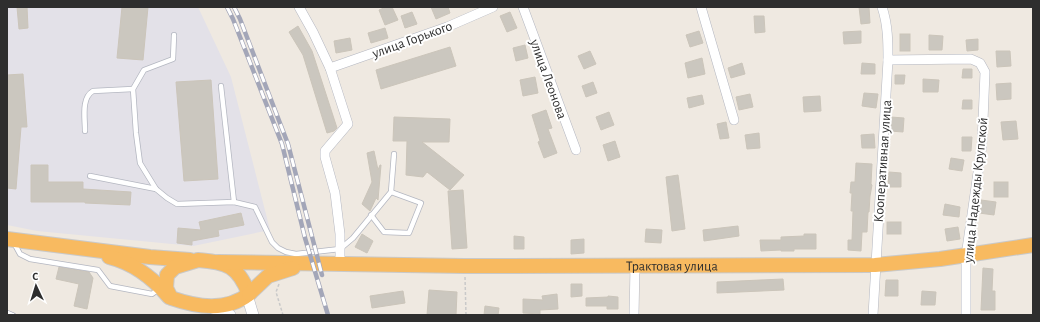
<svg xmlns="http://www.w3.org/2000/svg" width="1040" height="322" font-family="'Alegreya Sans',sans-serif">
  <rect width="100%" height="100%" fill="#efe9e1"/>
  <!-- industrial -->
  <path fill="#e3e1e8" d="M7,7H198L231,77L270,230L193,246L37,231L7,225Z"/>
  <!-- building -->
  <g fill="#cbc7bf" stroke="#cbc5ba">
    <path d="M17,7H27L28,28L19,29Z"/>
    <path d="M122,7H148L143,60L117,58Z"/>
    <path d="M386,7H392L398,20L385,25L379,10Z"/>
    <path d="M431,7H448L450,13L436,19Z"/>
    <path d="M859,7H869L870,23L861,24Z"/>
    <path d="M412,12L417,24L405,28L401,16Z"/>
    <path d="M510,12L517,28L507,32L500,16Z"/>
    <path d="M754,16H764L765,32L755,33Z"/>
    <path d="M298,26L312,51L337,128L334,131L327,133L303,55L289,32Z"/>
    <path d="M385,28L388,38L371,43L368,33Z"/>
    <path d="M699,31L703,43L690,47L686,35Z"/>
    <path d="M861,31V43L844,44L843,32Z"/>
    <rect x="900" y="34" width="10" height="17"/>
    <path d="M929,35L943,36L942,50H929Z"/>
    <path d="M350,38L352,50L336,53L334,41Z"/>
    <path d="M978,39V50L967,51L966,40Z"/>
    <path d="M525,45L528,58L516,61L513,48Z"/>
    <path d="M450,47L456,66L381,89L376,70Z"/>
    <path d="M590,51L596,64L584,69L578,56Z"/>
    <path d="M996,51H1010L1011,66L997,67Z"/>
    <path d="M702,58L705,74L688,78L685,63Z"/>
    <path d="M742,63L745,74L731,78L728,68Z"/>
    <path d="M862,63L875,64V74H861Z"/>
    <path d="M963,69H972V78H962Z"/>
    <path d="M23,74L27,127H21L16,189L7,188V75Z"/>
    <path d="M895,75H905L904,84H895Z"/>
    <path d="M535,77L538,93L523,96L520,80Z"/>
    <path d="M923,79L939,80L938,92H923Z"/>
    <path d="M211,80L218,179L184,181L176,82Z"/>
    <path d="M593,82L597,93L586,97L582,86Z"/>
    <path d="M1011,83V99L997,100L996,84Z"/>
    <path d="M864,93L878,94L876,108L862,106Z"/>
    <path d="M750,94L753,107L739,110L736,97Z"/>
    <path d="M702,95L704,104L689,108L687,98Z"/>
    <path d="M820,96L821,111L804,112L803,97Z"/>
    <path d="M963,100H972V109H962Z"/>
    <path d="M546,110L552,128L548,129L557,153L544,158L538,142L540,141L532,115Z"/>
    <path d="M609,112L614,125L601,130L596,117Z"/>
    <path d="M394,117L450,119L449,142H422L464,175L450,190L427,172L423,177L406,175L407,141H393Z"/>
    <path d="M891,117L904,118L903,132L890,131Z"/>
    <path d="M1016,121L1018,139L1003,140L1001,122Z"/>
    <path d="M726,122L729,138L720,139L717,124Z"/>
    <path d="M759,133L760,148L747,149L745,135Z"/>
    <path d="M874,134L875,148H862L861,135Z"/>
    <path d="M962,137H972L971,151H962Z"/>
    <path d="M615,141L620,157L608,161L603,145Z"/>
    <path d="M374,151L378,170L380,165H381L378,200L376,198L370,211L362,204L372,182L367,153Z"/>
    <path d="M951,158L964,160L962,171L949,169Z"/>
    <path d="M856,163L872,164L871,184L872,185L870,196L869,212H868L867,232H862L861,251L848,250V240H852L853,211H851L852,193H850L851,182H855Z"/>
    <path d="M31,165H48V182H83V189L131,192L130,205L85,203V202H31Z"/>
    <path d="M889,172L901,173V187H888Z"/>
    <path d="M678,175L685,229L672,231L666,177Z"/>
    <rect x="994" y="182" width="14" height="15"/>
    <path d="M463,190L467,248L452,249L448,191Z"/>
    <path d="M981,200L996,202L994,215L979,213Z"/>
    <path d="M945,204L960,207L959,217L943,215Z"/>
    <path d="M241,213L244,225L218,230L219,236L192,241V245L177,243L178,228L201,230L199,222Z"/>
    <rect x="887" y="222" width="14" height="12"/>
    <path d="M738,226L739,236L704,241L703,230Z"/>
    <path d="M958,227L960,239L947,241L945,229Z"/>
    <path d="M646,229L662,230L661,243L645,242Z"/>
    <path d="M362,234L373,241L367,253L355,247Z"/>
    <path d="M804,234H816V249H794V251H781V250L761,251L760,240H781V237L804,236Z"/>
    <path d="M514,236L524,237V249H514Z"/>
    <path d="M584,239V253L571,254V240Z"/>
    <path d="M59,267L89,272L93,278L87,309L74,306L79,284L56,279Z"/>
    <path d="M983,268L993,269L992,291H995V310H981Z"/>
    <path d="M783,279L784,290L717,293V282Z"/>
    <path d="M886,280H898V296H885Z"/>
    <path d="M571,284H582V296L571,297Z"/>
    <path d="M429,290L457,292L456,315H427Z"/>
    <path d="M403,291L405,303L372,308L370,296Z"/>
    <path d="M922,291L936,292L935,305H921Z"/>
    <path d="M557,294L558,309L540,310V314L523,313V299L543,300L542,296Z"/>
    <path d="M608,296L618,297V309H607V306H586V298L608,297Z"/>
    <path d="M485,306L499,308L498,315H484Z"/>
  </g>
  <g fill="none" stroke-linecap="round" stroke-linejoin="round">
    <defs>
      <g id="service">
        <path d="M174,35L173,59L144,70L133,89L136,133L140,163L156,189L167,198L177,204L234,202L255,207L272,242L278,248L286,252L296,254L340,249L353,238L391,192L394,154"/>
        <path d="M221,86L234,202"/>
        <path d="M85,131C85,118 81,98 93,91L133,89"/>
        <path d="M90,176L156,189"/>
        <path d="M371,215L384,232L409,233L421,203L391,192"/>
        <path d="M14,243L20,254L30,259L98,270L110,286L152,294L159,289"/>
      </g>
      <g id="minor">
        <path d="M299,7L313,32L330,68L348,124L325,151V157L335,193L340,234V265"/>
        <path d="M523,7L576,150"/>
        <path d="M701,7L734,120"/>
        <path d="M888,60L971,59L980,63L985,72L982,145L966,256V315"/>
        <path d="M330,68L447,27L493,7"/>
        <path d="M634,315L635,266"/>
        <path d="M873,315L888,60C888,42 888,25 882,7"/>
      </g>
      <g id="tertiary">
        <path d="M247,295L253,315"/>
        <path d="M210,307L230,315"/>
      </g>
      <g id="trunk">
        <path d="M7,239L150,257L190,260"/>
        <path d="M109,257C133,263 153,278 169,297"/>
        <path d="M198,260C227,262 238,266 249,294C226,312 197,307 171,298L166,288L167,275L175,267Z"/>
        <path id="s1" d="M218,262L464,266L875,265L940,259L1033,245"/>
        <path d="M249,294L268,276L293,268"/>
      </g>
    </defs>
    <!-- service casing -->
    <use href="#service" stroke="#b4b7c1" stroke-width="6"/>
    <!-- minor casing -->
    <use href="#minor" stroke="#b4b7c1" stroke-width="10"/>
    <!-- tertiary casing -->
    <use href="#tertiary" stroke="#b4b7c1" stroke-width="12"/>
    <!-- trunk casing -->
    <use href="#trunk" stroke="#c9c9c9" stroke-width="16"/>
    <!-- path -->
    <g stroke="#c9c9c9" stroke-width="1.5" stroke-dasharray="3 2" stroke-linecap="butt">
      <path d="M465,277L466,315"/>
      <path d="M279,284L276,292L283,315"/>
    </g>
    <!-- service -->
    <use href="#service" stroke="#fff" stroke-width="4.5"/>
    <!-- minor -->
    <use href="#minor" stroke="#fff" stroke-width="9"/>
    <!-- tertiary -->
    <use href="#tertiary" stroke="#fff" stroke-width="11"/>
    <!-- trunk -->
    <use href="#trunk" stroke="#f8ba60" stroke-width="14"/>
    <defs>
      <g id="rail">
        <path d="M227,7L233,19L282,144L305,238L328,315"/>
        <path d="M234,7L240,19L288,144L322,275"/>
        <path d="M7,312L14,315"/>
      </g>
    </defs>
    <!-- rail casing -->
    <use href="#rail" stroke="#a3a6b8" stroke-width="4.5"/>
    <!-- rail -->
    <use href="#rail" stroke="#fff" stroke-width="3" stroke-dasharray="9" stroke-linecap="butt"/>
  </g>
  <g text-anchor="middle" stroke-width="4" stroke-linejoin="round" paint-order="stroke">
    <!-- street labels -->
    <g font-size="14" fill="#2e2e2e" stroke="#fff">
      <text transform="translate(412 39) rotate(-20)" y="5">улица Горького</text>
      <text transform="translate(549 79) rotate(70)" y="5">улица Леонова</text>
      <text transform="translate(882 161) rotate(-86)" y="5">Кооперативная улица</text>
      <text transform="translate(975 190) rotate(-84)" y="5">улица Надежды Крупской</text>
      <text dy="5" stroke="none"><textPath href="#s1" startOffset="454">Трактовая улица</textPath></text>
    </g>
  </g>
  <!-- border -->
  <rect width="1040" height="322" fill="none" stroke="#2e2e2e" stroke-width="16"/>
  <!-- north arrow -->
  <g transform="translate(36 286) rotate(356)" stroke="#ffffff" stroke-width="3" paint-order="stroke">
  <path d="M0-3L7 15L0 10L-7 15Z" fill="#2e2e2e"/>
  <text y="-6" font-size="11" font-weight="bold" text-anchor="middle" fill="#2e2e2e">С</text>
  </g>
</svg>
